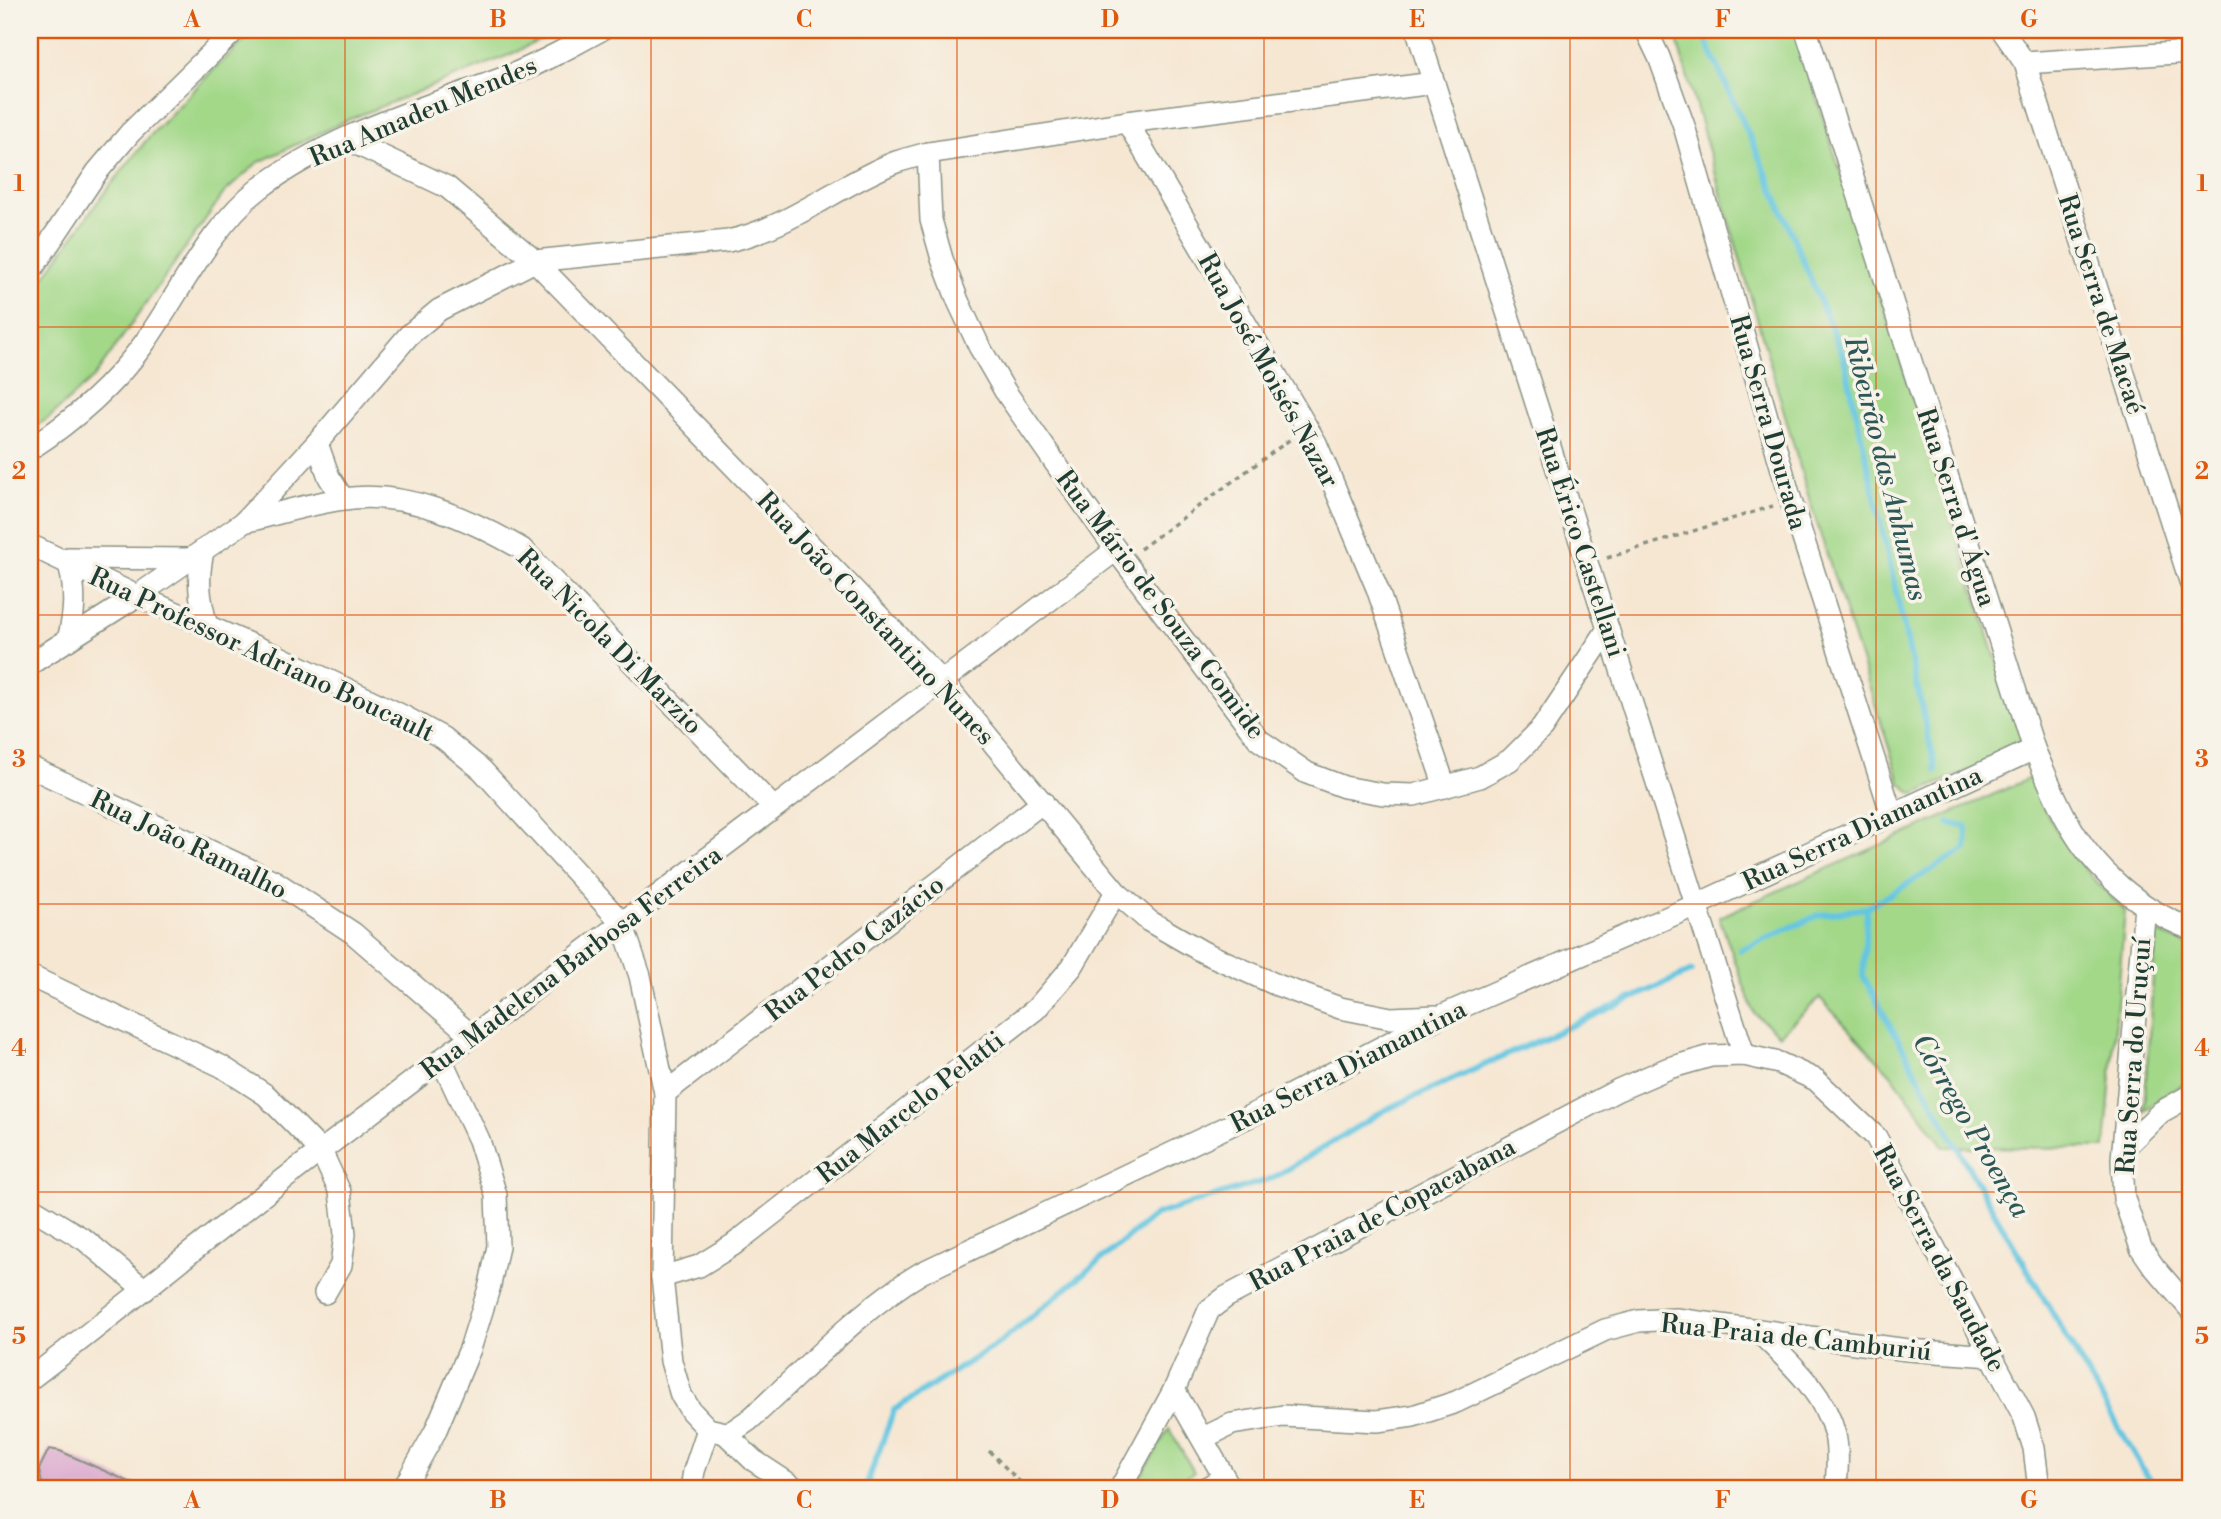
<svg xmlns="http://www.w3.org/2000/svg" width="2221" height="1519" font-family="'Libre Bodoni',serif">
  <rect width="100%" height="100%" fill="#f7f3e8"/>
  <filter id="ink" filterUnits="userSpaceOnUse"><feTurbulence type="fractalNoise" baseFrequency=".0143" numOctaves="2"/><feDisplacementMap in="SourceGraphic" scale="14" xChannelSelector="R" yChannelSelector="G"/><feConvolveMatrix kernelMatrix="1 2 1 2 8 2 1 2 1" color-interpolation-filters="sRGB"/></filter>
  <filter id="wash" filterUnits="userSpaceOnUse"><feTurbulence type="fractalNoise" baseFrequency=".00686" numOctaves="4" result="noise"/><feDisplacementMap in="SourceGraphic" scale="28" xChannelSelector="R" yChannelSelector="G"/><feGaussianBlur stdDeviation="1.57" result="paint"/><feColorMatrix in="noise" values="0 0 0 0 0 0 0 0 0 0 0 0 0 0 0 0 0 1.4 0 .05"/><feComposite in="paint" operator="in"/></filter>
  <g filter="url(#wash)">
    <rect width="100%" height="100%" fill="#f6e7d3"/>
    <!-- green -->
    <g fill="#a3d889" stroke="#618a5e" stroke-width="2">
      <path d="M256,30H561L509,55L345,121L257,163L224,193L94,377L50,417L30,430V297L99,200L149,137L210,73Z"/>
      <path d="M1674,30H1795L2021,737L2015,750L1915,794L1909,791L1900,782L1810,502Z"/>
      <path d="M2030,778C2052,831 2082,872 2125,910L2105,1148L1944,1147L1891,1074L1820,998L1779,1035L1754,1013L1719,917Z"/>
      <path d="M2156,932L2191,946V1080L2160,1098L2144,1111Z"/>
      <path d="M1169,1429L1194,1472L1169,1489H1133Z"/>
    </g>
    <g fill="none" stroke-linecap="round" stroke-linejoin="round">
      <!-- stream -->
      <g stroke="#63c6e1" stroke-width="6">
        <path d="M1701,30L1768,177L1844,358L1936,771"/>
        <path d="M1948,823L1967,827L1966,849L1867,908L1863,976L1970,1170L2154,1489"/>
        <path d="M1740,950L1819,915L1867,908"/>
        <path d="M865,1489L894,1410L1002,1341L1155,1215L1273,1178L1385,1110L1692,971"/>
      </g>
    </g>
    <g id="blocks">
      <!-- building -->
      <path fill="#dfb2d1" d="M49,1449L60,1451L145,1489H43L39,1469Z"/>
    </g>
  </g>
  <g filter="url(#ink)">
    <use href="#blocks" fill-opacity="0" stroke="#8a9284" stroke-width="2"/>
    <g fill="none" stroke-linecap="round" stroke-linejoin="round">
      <defs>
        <g id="minor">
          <path d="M1417,30L1744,1055"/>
          <path d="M1646,30L1659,57L1684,126L1791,501L1892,815"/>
          <path d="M1806,30L2034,749C2045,773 2055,799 2068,822C2094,870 2140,910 2191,929"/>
          <path d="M2002,30L2025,63L2191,584"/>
          <path d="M2025,63L2191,52"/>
          <path d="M1127,122L1316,443L1377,588L1445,787"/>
          <path d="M346,139L447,187L535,261L942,681L1116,892L1149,921L1203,952L1277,985L1340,1008L1391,1018L1436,1016"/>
          <path d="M928,153L931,220L942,259L958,301L979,346L1005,391L1116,550L1259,740L1307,773L1344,787L1383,794L1414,795L1480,777L1510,760L1542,728L1608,629"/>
          <path d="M30,272L97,172L130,133L235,30"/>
          <path d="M317,443L329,477L343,499"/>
          <path d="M30,449C73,421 112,387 143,345C178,296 211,225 260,188C333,133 426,108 511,75C542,63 572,46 601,30"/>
          <path d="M244,522C277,514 311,503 344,499C406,490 470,519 522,549L773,807"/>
          <path d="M30,545L137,596L282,658L403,716L443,738L482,770L622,923L640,976L665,1093L662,1277L671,1361L681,1395L691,1411L708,1429L725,1433L733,1431L749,1420C805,1370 857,1311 921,1273L1252,1115L1441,1016L1696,905L2034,749"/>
          <path d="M203,551C197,580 199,597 207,626"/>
          <path d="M68,558L192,559"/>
          <path d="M68,640C75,613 76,591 69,564"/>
          <path d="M30,664L137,596L244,522L317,443L409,335L439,310L535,261L728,241C792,227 837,185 896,162C906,159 917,156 928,153L1127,122L1434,83"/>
          <path d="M30,767L274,881L353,933L472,1036"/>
          <path d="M2145,906L2122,1159L2124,1199L2141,1248L2154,1267L2191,1310"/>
          <path d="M30,976L221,1066L266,1095L321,1151L340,1192L345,1234L341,1265L325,1293"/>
          <path d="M665,1093L1043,802"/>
          <path d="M2123,1149L2161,1112L2191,1095"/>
          <path d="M30,1207L85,1240L145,1290"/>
          <path d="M662,1277L699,1266L733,1245L1036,1009L1072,967L1116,892"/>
          <path d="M1758,1331C1789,1362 1824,1391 1835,1435C1839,1452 1837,1472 1836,1489"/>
          <path d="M30,1379C128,1304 223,1225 322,1150C586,949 852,750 1116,550"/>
          <path d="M1174,1390L1231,1489"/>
          <path d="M725,1433L753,1460L797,1489"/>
          <path d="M1203,1438L1232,1424L1283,1416L1377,1421L1413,1416L1456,1402L1605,1330L1639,1321L1676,1319L1908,1350L1992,1356"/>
          <path d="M403,1489L435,1432L470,1349L490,1285L498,1246L496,1195L479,1140L442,1061"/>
          <path d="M691,1489L694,1471L708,1429"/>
          <path d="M1120,1489L1174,1390L1209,1310L1226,1297L1618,1090L1669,1068L1711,1056L1744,1055L1779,1063L1816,1080L1876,1137L2024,1417L2034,1448L2039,1489"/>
          <path d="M1204,1489L1224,1478"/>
        </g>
      </defs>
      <!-- minor casing -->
      <use href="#minor" stroke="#8a9284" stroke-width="24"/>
      <!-- path -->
      <g stroke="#8a9284" stroke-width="3.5" stroke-dasharray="5 5" stroke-linecap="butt">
        <path d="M1140,549L1292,438"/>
        <path d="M1607,558L1773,506"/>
        <path d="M989,1451L1020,1482L1044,1489"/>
      </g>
      <!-- minor -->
      <use href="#minor" stroke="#fff" stroke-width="21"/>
    </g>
  </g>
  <!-- grid -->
  <path fill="none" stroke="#de580e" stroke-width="2" stroke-opacity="0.55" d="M345,30V1489M651,30V1489M957,30V1489M1264,30V1489M1570,30V1489M1876,30V1489M30,327H2191M30,615H2191M30,904H2191M30,1192H2191"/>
  <g text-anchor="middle" stroke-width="7" stroke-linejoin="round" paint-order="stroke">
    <!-- street labels -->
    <g font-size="26" fill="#1f3d34" stroke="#f7f3e8">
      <text transform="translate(423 111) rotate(-23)" y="9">Rua Amadeu Mendes</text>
      <text transform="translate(2102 304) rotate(72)" y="9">Rua Serra de Macaé</text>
      <text transform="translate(1269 370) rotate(61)" y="9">Rua José Moisés Nazar</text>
      <text transform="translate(1769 422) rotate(74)" y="9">Rua Serra Dourada</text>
      <text transform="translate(1957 507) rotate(72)" y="9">Rua Serra d' Água</text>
      <text transform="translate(1581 542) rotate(72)" y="9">Rua Érico Castellani</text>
      <text transform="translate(1161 604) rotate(53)" y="9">Rua Mário de Souza Gomide</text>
      <text transform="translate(876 618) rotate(47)" y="9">Rua João Constantino Nunes</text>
      <text transform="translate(610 641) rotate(45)" y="9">Rua Nicola Di Marzio</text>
      <text transform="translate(262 654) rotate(25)" y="9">Rua Professor Adriano Boucault</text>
      <text transform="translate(1862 828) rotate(-25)" y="9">Rua Serra Diamantina</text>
      <text transform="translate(189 844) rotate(26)" y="9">Rua João Ramalho</text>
      <text transform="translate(854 948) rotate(-38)" y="9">Rua Pedro Cazácio</text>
      <text transform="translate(571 962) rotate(-37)" y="9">Rua Madelena Barbosa Ferreira</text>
      <text transform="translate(2133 1056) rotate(-86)" y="9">Rua Serra do Uruçuí</text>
      <text transform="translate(1348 1066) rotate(-27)" y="9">Rua Serra Diamantina</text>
      <text transform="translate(910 1107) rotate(-38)" y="9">Rua Marcelo Pelatti</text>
      <text transform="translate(1382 1214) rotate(-28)" y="9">Rua Praia de Copacabana</text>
      <text transform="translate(1940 1258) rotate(62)" y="9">Rua Serra da Saudade</text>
      <text transform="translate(1796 1337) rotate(6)" y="9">Rua Praia de Camburiú</text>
    </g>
    <!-- water labels -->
    <g font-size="28" font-style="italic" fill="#2d5857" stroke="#f7f3e8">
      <text transform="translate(1887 468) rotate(76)" y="10">Ribeirão das Anhumas</text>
      <text transform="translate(1972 1125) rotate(60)" y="10">Córrego Proença</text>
    </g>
  </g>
  <!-- margin -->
  <rect width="2221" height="1519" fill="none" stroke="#f7f3e8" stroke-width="77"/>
  <rect x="38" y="38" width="2144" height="1442" fill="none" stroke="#de580e" stroke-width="2.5"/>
  <g font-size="23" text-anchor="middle" font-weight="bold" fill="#de580e">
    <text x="192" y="27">A</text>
    <text x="498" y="27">B</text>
    <text x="804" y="27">C</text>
    <text x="1110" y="27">D</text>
    <text x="1417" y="27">E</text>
    <text x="1723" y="27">F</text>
    <text x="2029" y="27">G</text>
    <text x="19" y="191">1</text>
    <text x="2202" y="191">1</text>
    <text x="19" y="479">2</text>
    <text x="2202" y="479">2</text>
    <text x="19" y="767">3</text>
    <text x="2202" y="767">3</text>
    <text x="19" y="1056">4</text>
    <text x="2202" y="1056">4</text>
    <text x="19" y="1344">5</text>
    <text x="2202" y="1344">5</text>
    <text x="192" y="1508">A</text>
    <text x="498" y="1508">B</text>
    <text x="804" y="1508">C</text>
    <text x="1110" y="1508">D</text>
    <text x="1417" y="1508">E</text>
    <text x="1723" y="1508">F</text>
    <text x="2029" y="1508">G</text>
  </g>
</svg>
